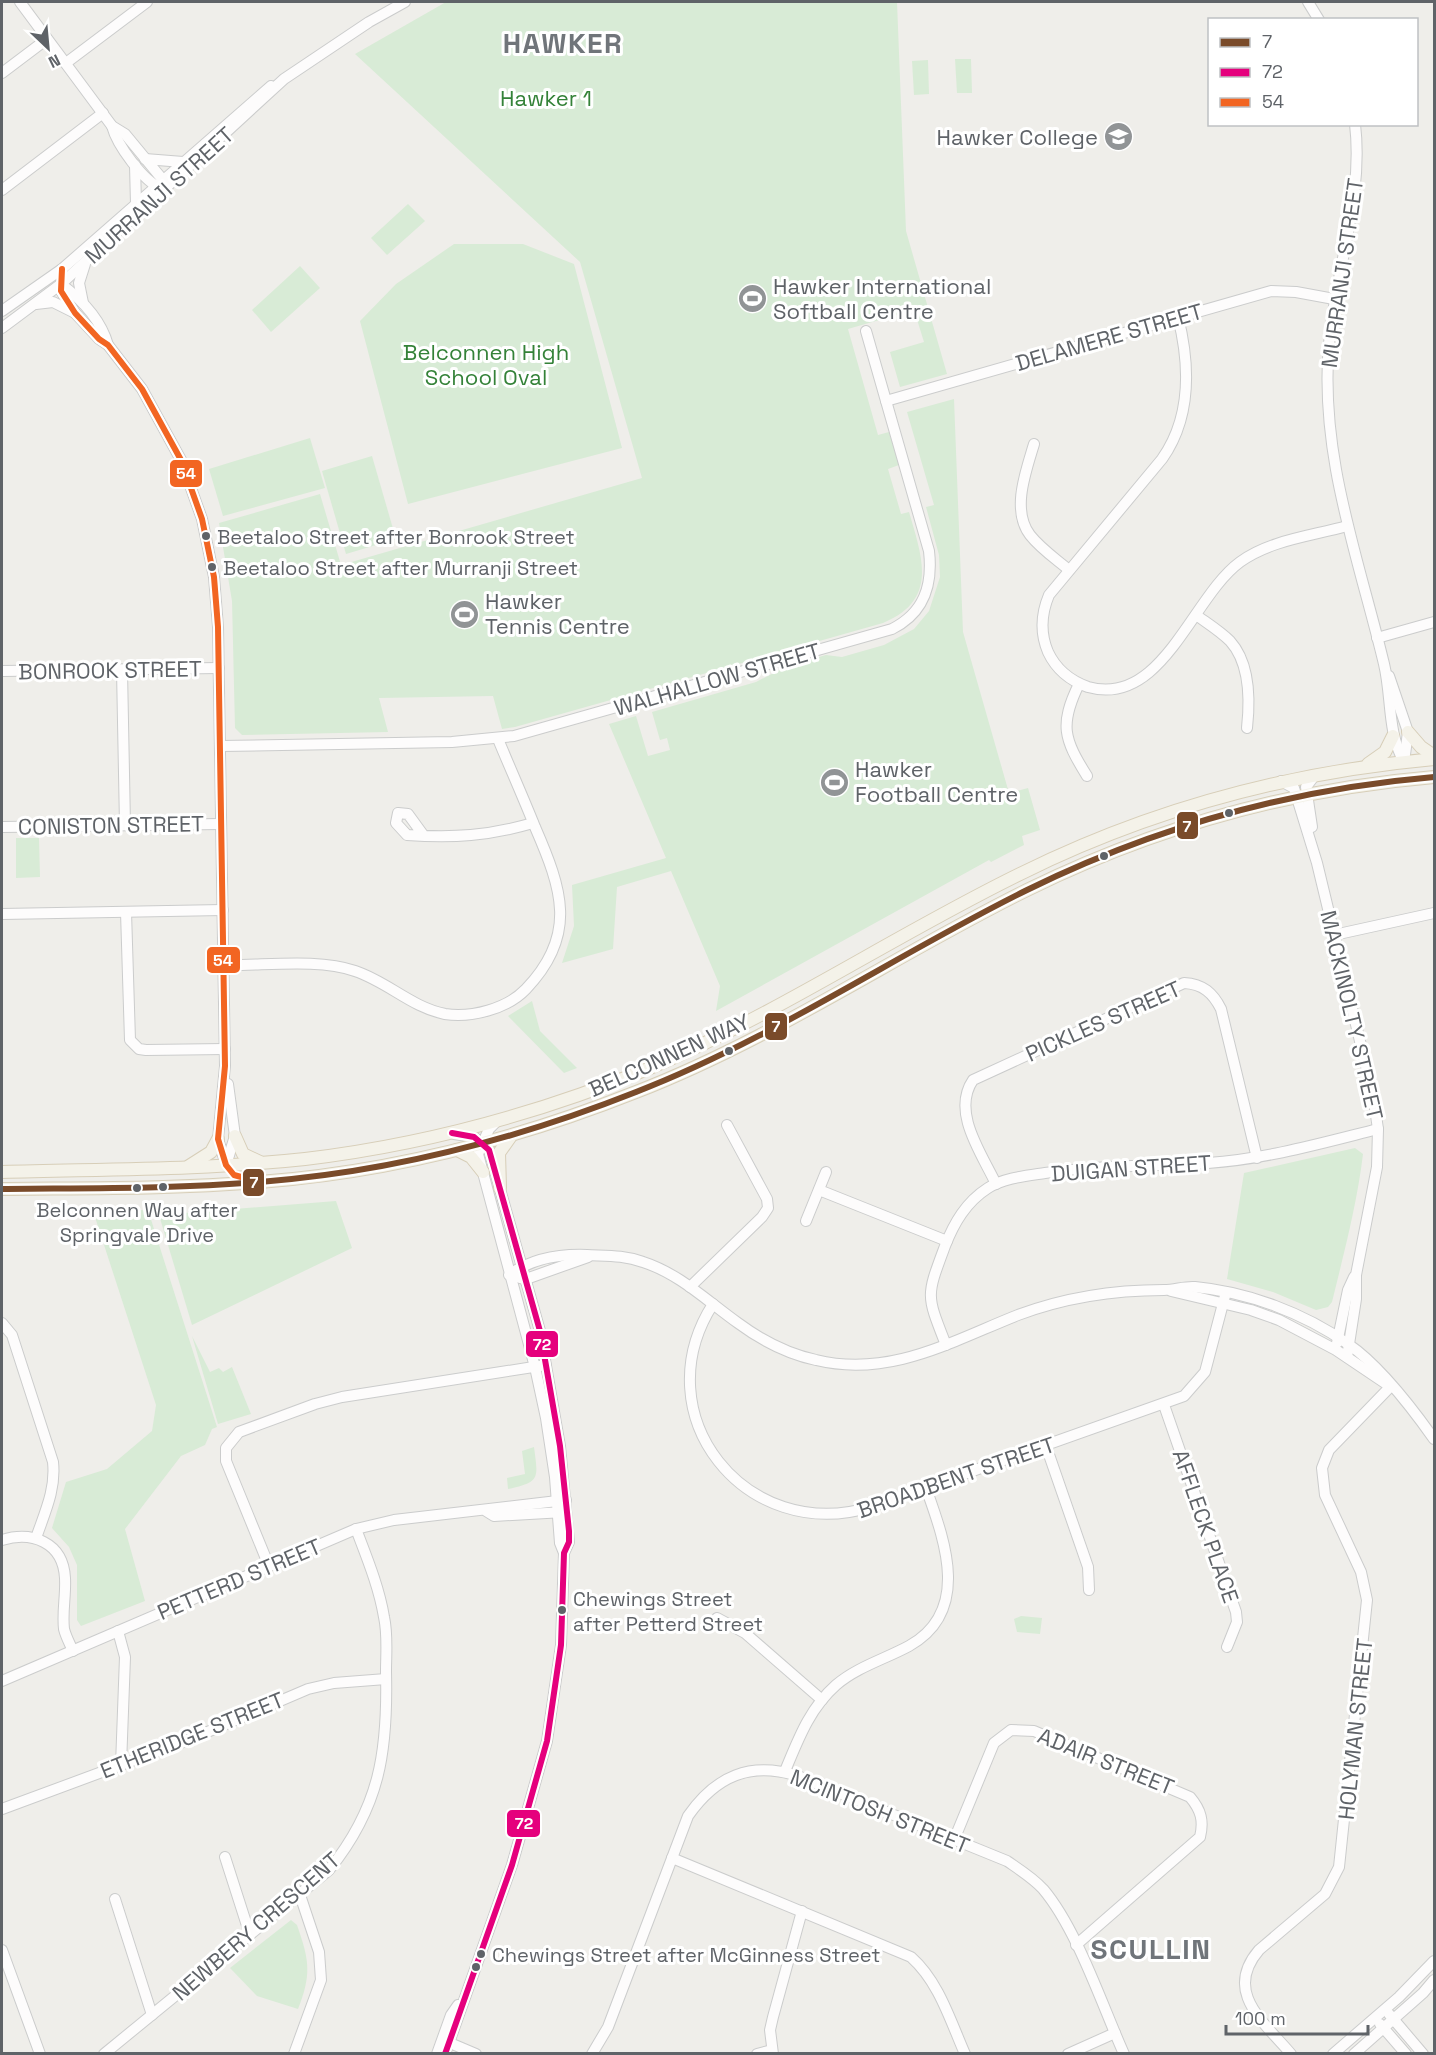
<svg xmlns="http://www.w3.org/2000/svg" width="1436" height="2055" font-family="'Space Grotesk',sans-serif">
  <rect width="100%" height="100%" fill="#efeeea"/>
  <!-- green -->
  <g fill="#d8ebd6">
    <path d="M446,2H897L906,231L947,374L900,387L890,352L924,342L914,310L848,329L878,435L889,432L899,465L888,469L901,514L909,512C922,557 939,600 883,623L515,727L502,729L493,696L379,698L388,732L242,735L235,728L232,601L219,523L320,494L341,565L642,478L580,262L355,54Z"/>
    <path d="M955,59H971L972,93H957Z"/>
    <path d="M928,60L929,94L914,95L912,61Z"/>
    <path d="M408,204L425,221L387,255L371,238Z"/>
    <path d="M454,244H523L574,264L622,448L408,504L360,321L396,284Z"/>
    <path d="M300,266L320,288L271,332L252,310Z"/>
    <path d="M954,399L963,632L1009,793L1028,788L1040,830L1022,836L1024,845L991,862L989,860L716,1011L720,986L671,871L617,887L613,949L562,963L574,926L572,885L666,858L609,724L636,716L648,756L670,750L667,738L660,740L652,712L756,682L787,666L826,655L842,657L884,645L914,629L929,611L940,577L939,555L926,507L934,505L907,412Z"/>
    <path d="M310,438L325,488L223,516L209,469Z"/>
    <path d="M372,456L396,539L346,554L322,471Z"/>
    <path d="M16,838H39L40,877L16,878Z"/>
    <path d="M532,1001L540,1031L577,1068L564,1073L508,1016Z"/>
    <path d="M1355,1148L1363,1154C1357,1204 1344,1253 1332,1302L1328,1307L1316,1310L1273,1292L1227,1279L1244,1173Z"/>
    <path d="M336,1201L352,1248L192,1325L159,1215Z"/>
    <path d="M148,1210L217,1427L212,1429L205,1445L181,1456L125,1529L145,1601L81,1626L77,1620V1565L69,1547L52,1528L66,1482L107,1469L152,1431L156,1405L93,1211Z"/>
    <path d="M192,1336L210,1372L219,1368L223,1372L232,1367L251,1414L218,1424Z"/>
    <path d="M534,1447C538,1478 541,1482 508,1489L507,1478L525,1474L522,1451Z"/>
    <path d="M1021,1616L1042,1618L1040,1634L1017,1632L1014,1619Z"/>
    <path d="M291,1920L297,1925C309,1960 312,1973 298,2009L257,1996L230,1968Z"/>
  </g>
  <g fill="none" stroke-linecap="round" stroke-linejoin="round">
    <defs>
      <g id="minor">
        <path d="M20,2L112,126L125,134L163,180L164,187"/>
        <path d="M1308,2L1319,20"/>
        <path d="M66,63L147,2"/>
        <path d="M2,73L47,39"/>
        <path d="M1355,124C1364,198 1335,271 1329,344C1319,455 1359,559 1384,664C1392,697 1387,732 1404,762"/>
        <path d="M112,126C117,145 143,181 162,189"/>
        <path d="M145,159L183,162"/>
        <path d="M135,165L136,204"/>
        <path d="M2,190L103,113"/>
        <path d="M62,269L61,291L75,313L99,339L108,345L142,389L181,460L202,519L214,577L218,627L225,1066L218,1139L226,1165"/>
        <path d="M61,284C81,299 101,320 108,345"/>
        <path d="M83,303L79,283L85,264"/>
        <path d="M36,304L53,302L75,313"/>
        <path d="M2,311L62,269L271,86"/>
        <path d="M1178,317C1190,365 1191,418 1162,459L1049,595C1041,614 1040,633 1048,652C1056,669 1071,681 1088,687C1162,708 1192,597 1240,562C1270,540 1312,536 1347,526"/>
        <path d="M2,328L61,284L284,79L369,22L405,2"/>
        <path d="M886,401L1271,291L1296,292L1334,299"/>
        <path d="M1034,444C1026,471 1011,510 1030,535C1041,549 1056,559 1069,570"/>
        <path d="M1196,615C1207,623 1220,631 1230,641C1250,663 1250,701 1247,728"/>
        <path d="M1377,638L1434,622"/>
        <path d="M122,670L125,825"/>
        <path d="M2,671L219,668"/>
        <path d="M1389,676L1408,732L1404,762"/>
        <path d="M1079,684C1059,725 1064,739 1087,776"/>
        <path d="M220,746L452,742L514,736L892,629C924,613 933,586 929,551L866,331"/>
        <path d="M1281,781L1294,788L1317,863L1373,1095L1378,1129L1377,1167L1356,1275V1299L1347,1357"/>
        <path d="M2,827L221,824"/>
        <path d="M1312,827L1306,787L1315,775"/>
        <path d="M424,836L408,814L398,813L396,823L407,835C454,838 488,836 533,823"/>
        <path d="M126,912L130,1040L139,1049L146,1050L225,1049"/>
        <path d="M2,914L223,910"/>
        <path d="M1334,935L1434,913"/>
        <path d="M224,965C263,966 318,958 355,971C388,982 411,1007 445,1014C471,1018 507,1009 526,989C578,935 562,889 535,827C523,797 510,768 498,739"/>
        <path d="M498,1120L489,1129L478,1154L535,1367L546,1418L555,1477L560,1543L564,1553"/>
        <path d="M226,1165L235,1136L228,1084"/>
        <path d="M996,1184C982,1154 951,1112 973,1080L1184,983C1203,984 1213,993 1221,1009L1257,1158"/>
        <path d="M819,1190L947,1241"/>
        <path d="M806,1221L826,1172"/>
        <path d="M509,1275C531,1259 560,1254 587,1255C606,1256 624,1255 643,1262C680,1274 707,1301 738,1323C761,1340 788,1354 816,1360C890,1378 952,1341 1018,1315C1066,1297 1113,1290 1164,1290C1175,1290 1185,1286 1195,1287C1248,1292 1304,1313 1348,1344C1379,1365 1412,1408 1434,1439"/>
        <path d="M520,1278L526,1279L588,1257"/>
        <path d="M690,1287L762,1217L768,1208L767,1199L727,1125"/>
        <path d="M1171,1291L1251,1310L1279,1320L1336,1350L1388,1385"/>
        <path d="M713,1304C642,1415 746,1545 871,1507L1184,1396L1205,1372L1226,1292"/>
        <path d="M2,1323L12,1335L53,1462C56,1489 45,1512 36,1538"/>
        <path d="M1337,1343L1348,1290L1354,1277"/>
        <path d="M946,1345C926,1294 926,1297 945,1246C954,1223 966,1202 988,1188C1004,1178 1025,1176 1045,1173C1100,1165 1153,1166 1208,1163C1266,1159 1322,1143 1378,1129"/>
        <path d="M1164,1405L1236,1612L1237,1622L1227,1647"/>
        <path d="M1046,1446L1088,1567L1089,1590"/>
        <path d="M486,1511L494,1516L564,1512"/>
        <path d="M2,1540C32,1531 63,1542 65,1578C66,1595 62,1612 64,1629C66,1637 70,1644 73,1651"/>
        <path d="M269,1566L226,1461V1448L239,1432L315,1404L342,1397L546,1365"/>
        <path d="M717,1618L745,1633L822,1700"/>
        <path d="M118,1631L125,1657L121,1765"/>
        <path d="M2,1681L356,1529L394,1520L566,1500"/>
        <path d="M785,1771C798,1740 809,1709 836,1685C857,1667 885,1659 909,1646C972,1611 944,1539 926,1488"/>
        <path d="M2,1809L191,1739L308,1689L334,1683L386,1679"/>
        <path d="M954,1840L994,1743L1011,1730L1034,1731L1190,1797C1201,1810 1204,1821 1200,1837L1076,1945"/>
        <path d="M225,1857L250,1935"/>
        <path d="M672,1858L911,1957C939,1982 950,2020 965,2054"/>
        <path d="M115,1899L152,2015"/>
        <path d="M2,1950L40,2054"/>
        <path d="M1389,2014L1423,2054"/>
        <path d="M1380,2024L1406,2054"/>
        <path d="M443,2040L476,2054"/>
        <path d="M104,2054L329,1870C380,1807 388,1751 386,1672C386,1654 388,1635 384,1617C379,1587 367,1558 356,1529"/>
        <path d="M294,2054L321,1980L319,1952L300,1895"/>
        <path d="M437,2054L451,2015L458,2005"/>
        <path d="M445,2054L512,1865L547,1741L561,1645L564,1553L569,1542L560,1446L540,1331L489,1150L474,1137L454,1134"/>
        <path d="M592,2054L608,2027L688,1816C716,1776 750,1761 798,1776L1007,1861C1020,1870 1033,1878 1043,1889C1077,1929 1102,2005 1124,2054"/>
        <path d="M757,2054L772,2050"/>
        <path d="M773,2054L770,2030L773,2017L802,1911"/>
        <path d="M1068,2054L1115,2033"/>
        <path d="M1291,2054C1264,2022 1223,1992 1259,1950L1325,1894L1339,1867L1367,1600L1361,1572L1325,1495L1322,1468L1329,1450L1391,1386"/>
        <path d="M1333,2054L1399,1997L1434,1961"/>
        <path d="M1354,2054L1423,1993L1434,1980"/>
      </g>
      <g id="major">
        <path d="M1408,732L1421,747L1434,756"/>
        <path d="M1368,764L1385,752L1393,736"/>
        <path d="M235,1136L243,1154L260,1162"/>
        <path d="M457,1150L471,1157L483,1172"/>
        <path d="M189,1166L211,1152L218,1139"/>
        <path d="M2,1172C103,1169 204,1170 305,1159C423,1145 540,1113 650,1068C778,1014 895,935 1020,874C1151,809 1289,772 1434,759"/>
        <path d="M500,1188L499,1153L511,1136"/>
        <path d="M2,1189C87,1188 174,1189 260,1182C389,1172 515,1140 636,1092C773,1039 895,955 1027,890C1155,827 1292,789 1434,777"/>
      </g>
    </defs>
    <!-- minor casing -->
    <use href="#minor" stroke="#cbcccc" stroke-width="12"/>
    <!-- major casing -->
    <use href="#major" stroke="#d7ceb8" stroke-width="14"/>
    <!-- minor -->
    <use href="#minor" stroke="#fdfcfc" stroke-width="10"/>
    <!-- major -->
    <use href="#major" stroke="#f4f2e9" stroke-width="12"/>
    <defs>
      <path id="bus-1" d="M2,1189C87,1188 174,1189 260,1182C389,1172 515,1140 636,1092C773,1039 895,955 1027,890C1155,827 1292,789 1434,777"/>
      <path id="bus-2" d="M445,2054L512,1865L547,1741L561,1645L564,1553L569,1542V1531L560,1446L540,1331L489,1150L474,1137L452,1133"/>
      <path id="bus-3" d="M62,269L61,291L75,313L99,339L108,345L142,389L181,460L202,519L214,577L218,627L225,1066L218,1139L226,1165L234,1175L259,1182"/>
    </defs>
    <!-- bus-1 casing -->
    <use href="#bus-1" stroke="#fff" stroke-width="10"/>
    <!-- bus-2 casing -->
    <use href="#bus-2" stroke="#fff" stroke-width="10"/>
    <!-- bus-3 casing -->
    <use href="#bus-3" stroke="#fff" stroke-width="10"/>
    <!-- bus-1 -->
    <use href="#bus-1" stroke="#7a4b2a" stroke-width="6"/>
    <!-- bus-2 -->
    <use href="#bus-2" stroke="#e5007d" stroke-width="6"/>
    <!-- bus-3 -->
    <use href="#bus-3" stroke="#f26522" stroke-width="6"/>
  </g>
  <!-- icons -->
  <defs>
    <symbol id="school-disc" viewBox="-11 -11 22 22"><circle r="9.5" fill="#919496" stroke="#fff"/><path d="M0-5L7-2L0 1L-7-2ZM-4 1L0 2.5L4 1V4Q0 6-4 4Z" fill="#fff"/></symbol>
    <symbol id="stadium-disc" viewBox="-11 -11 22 22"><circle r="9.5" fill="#919496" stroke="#fff"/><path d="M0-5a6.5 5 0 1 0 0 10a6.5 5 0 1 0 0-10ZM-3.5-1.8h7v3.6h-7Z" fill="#fff"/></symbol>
  </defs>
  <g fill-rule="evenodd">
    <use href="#school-disc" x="1102" y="120" width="33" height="33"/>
    <use href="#stadium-disc" x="736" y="282" width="33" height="33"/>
    <use href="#stadium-disc" x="448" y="598" width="33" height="33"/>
    <use href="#stadium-disc" x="818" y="766" width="33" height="33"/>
  </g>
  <!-- markers -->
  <g fill="#5f6368" stroke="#fff" stroke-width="2">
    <circle cx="206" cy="536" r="5"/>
    <circle cx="212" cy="567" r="5"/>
    <circle cx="1229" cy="813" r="5"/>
    <circle cx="1104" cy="856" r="5"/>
    <circle cx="729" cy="1051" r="5"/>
    <circle cx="163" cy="1187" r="5"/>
    <circle cx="137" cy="1188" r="5"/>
    <circle cx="562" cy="1610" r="5"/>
    <circle cx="481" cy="1954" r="5"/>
    <circle cx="476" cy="1967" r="5"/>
  </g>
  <g text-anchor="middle" stroke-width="6" stroke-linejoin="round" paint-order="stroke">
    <!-- bus labels -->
    <g font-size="20" fill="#5f6368" stroke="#fff" text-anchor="start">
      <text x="217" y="544">Beetaloo Street after Bonrook Street</text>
      <text x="223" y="575">Beetaloo Street after Murranji Street</text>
      <text x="137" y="1217" text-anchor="middle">Belconnen Way after<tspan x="137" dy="25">Springvale Drive</tspan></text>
      <text x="573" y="1606">Chewings Street<tspan x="573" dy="25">after Petterd Street</tspan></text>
      <text x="492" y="1962">Chewings Street after McGinness Street</text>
    </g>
    <!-- park labels -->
    <g font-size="22" fill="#348238" stroke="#fff">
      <text x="546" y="106">Hawker 1</text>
      <text x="486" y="360">Belconnen High<tspan x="486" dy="25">School Oval</tspan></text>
    </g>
    <!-- poi labels -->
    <g font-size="22" fill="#5f6368" stroke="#fff" text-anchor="start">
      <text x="1098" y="145" text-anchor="end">Hawker College</text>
      <text x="773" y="294">Hawker International<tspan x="773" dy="25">Softball Centre</tspan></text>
      <text x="485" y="609">Hawker<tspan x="485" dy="25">Tennis Centre</tspan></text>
      <text x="855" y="777">Hawker<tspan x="855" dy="25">Football Centre</tspan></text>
    </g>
    <!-- street labels -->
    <g font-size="22" fill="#5f6368" stroke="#fff">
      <text transform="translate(159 195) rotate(-42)" y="8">MURRANJI STREET</text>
      <text transform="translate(1342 273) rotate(-82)" y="8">MURRANJI STREET</text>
      <text transform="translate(1109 337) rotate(-16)" y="8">DELAMERE STREET</text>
      <text transform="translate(110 670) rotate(-1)" y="8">BONROOK STREET</text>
      <text transform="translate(717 679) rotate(-16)" y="8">WALHALLOW STREET</text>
      <text transform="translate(111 825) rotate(-1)" y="8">CONISTON STREET</text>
      <text transform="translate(1352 1015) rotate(77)" y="8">MACKINOLTY STREET</text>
      <text transform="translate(1103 1021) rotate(-24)" y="8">PICKLES STREET</text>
      <text transform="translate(669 1055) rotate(-24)" y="8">BELCONNEN WAY</text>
      <text transform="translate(1131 1168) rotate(-4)" y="8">DUIGAN STREET</text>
      <text transform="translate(956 1477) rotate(-19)" y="8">BROADBENT STREET</text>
      <text transform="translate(1206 1526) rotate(71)" y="8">AFFLECK PLACE</text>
      <text transform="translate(239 1579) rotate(-23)" y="8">PETTERD STREET</text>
      <text transform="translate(1355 1729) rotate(-84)" y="8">HOLYMAN STREET</text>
      <text transform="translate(192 1735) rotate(-22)" y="8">ETHERIDGE STREET</text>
      <text transform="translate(1106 1761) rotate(22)" y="8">ADAIR STREET</text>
      <text transform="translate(880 1811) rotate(22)" y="8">MCINTOSH STREET</text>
      <text transform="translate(256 1926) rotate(-41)" y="8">NEWBERY CRESCENT</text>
    </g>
    <!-- district labels -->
    <g font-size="28" font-weight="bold" letter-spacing="1.5" fill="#70757a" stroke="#fff">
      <text x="563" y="53">HAWKER</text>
      <text x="1151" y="1959">SCULLIN</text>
    </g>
  </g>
  <g stroke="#fff" stroke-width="2">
    <rect x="169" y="459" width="34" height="29" rx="6" fill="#f26522"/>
    <rect x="1176" y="811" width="23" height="29" rx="6" fill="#7a4b2a"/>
    <rect x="206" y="946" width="35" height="28" rx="6" fill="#f26522"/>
    <rect x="764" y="1012" width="24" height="29" rx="6" fill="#7a4b2a"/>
    <rect x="242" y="1168" width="23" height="29" rx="6" fill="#7a4b2a"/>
    <rect x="525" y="1330" width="34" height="28" rx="6" fill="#e5007d"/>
    <rect x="506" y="1809" width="35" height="29" rx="6" fill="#e5007d"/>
  </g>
  <g font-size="16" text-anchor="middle" font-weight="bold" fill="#fff">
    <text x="186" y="479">54</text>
    <text x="1187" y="832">7</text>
    <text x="223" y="966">54</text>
    <text x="776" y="1032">7</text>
    <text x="254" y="1188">7</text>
    <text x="542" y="1350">72</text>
    <text x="524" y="1829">72</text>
  </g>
  <!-- border -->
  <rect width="1436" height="2055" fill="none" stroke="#5f6368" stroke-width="6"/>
  <!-- legend -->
  <rect x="1208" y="18" width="210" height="108" fill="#ffffff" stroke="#bfc1c3" stroke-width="1.5"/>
  <rect x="1220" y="38" width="30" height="9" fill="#7a4b2a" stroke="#bfc1c3" stroke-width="1.5"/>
  <text x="1262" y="48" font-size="18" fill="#5f6368">7</text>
  <rect x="1220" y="68" width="30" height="9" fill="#e5007d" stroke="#bfc1c3" stroke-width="1.5"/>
  <text x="1262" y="78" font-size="18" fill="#5f6368">72</text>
  <rect x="1220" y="98" width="30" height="9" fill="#f26522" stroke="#bfc1c3" stroke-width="1.5"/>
  <text x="1262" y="108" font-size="18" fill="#5f6368">54</text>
  <!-- north arrow -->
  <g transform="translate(48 48) rotate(154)" stroke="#ffffff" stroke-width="4.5" paint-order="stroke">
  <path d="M0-4.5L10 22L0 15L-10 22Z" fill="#5f6368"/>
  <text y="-9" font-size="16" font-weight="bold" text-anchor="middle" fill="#5f6368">N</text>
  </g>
  <!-- scale -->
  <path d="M1226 2025v9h142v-9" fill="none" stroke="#5f6368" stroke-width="3"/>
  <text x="1235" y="2025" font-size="18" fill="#5f6368" stroke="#ffffff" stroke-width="4.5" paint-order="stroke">100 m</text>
</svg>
